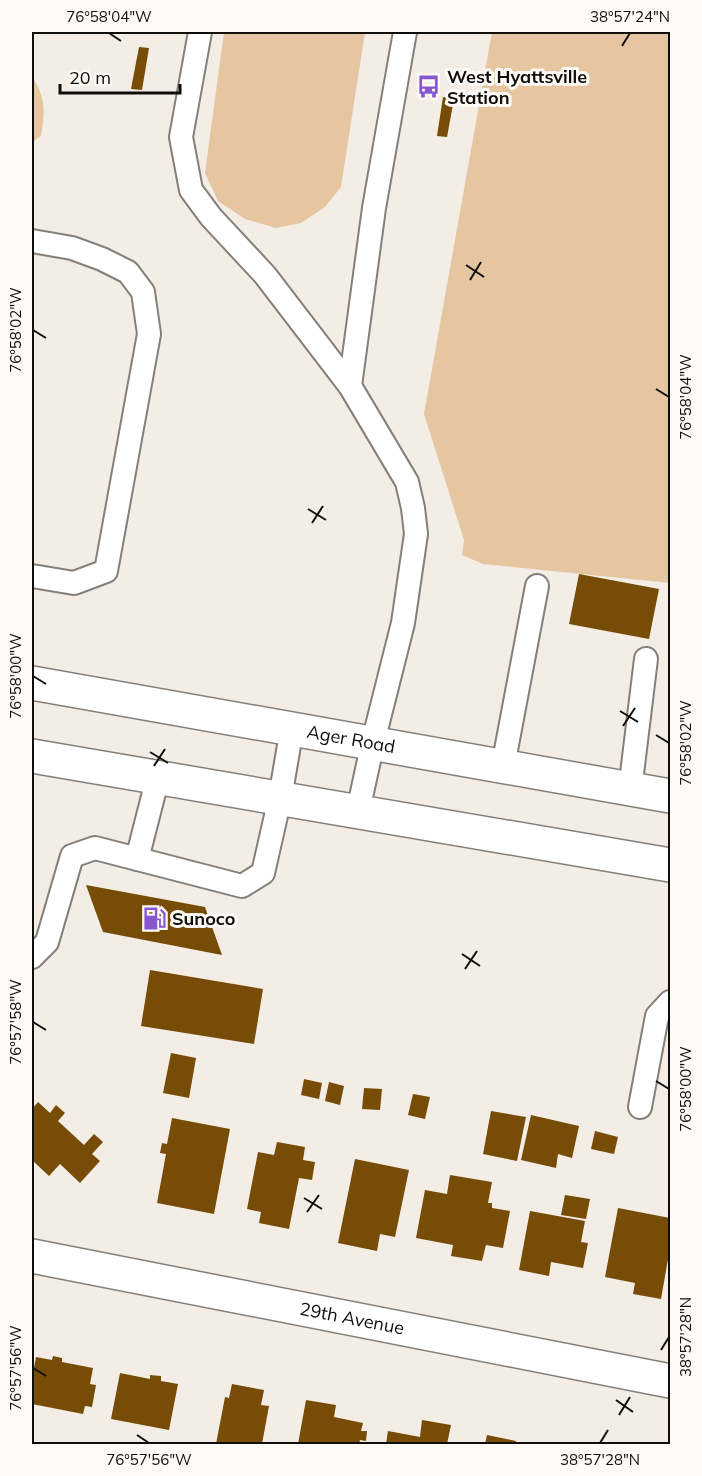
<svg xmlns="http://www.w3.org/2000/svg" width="702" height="1476" font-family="Mulish,sans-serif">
  <rect width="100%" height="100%" fill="#f3ede6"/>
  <!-- green -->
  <g fill="#e6c6a0">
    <path d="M224,32H365L341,187L325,207L301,223L276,228L245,219L218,201L205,173Z"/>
    <path d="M492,32H670V583L483,564L462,555L464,540L424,414Z"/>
    <path d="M32,76C46,99 45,110 41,136L32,142Z"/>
  </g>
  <!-- building -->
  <g fill="#774c06">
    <path d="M139,47L149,48L142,90L131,89Z"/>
    <path d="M443,97L454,99L447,137L437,136Z"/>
    <path d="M579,574L659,589L649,639L569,624Z"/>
    <path d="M86,885L205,907L222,955L103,932Z"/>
    <path d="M150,970L263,989L254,1044L141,1026Z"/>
    <path d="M171,1053L196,1058L189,1098L163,1093Z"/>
    <path d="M304,1079L322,1083L319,1099L301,1095Z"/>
    <path d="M329,1082L344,1086L340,1105L325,1101Z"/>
    <path d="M364,1088L382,1089L380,1110L362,1109Z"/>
    <path d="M413,1094L430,1097L425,1119L408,1115Z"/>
    <path d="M38,1102L50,1113L56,1105L65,1113L58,1121L84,1145L94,1134L103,1142L92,1154L100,1161L80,1183L60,1164L49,1176L32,1160V1109Z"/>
    <path d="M491,1111L526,1117L517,1161L483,1154Z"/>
    <path d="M531,1115L579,1126L572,1158L558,1154L556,1168L521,1160Z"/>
    <path d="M172,1118L230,1129L214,1214L157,1203L166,1154L160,1153L162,1143L167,1144Z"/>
    <path d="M595,1131L618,1137L614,1154L591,1149Z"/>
    <path d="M277,1142L305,1147L303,1160L315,1162L312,1180L299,1178L289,1229L259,1223L261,1212L247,1209L258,1152L274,1155Z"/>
    <path d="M355,1159L409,1170L395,1237L380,1234L377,1251L338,1243Z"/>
    <path d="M450,1175L492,1182L488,1203H492V1208L510,1211L503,1248L486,1245L482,1261L451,1256L453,1245L416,1238L425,1190L447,1194Z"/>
    <path d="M565,1195L590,1199L586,1219L561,1215Z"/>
    <path d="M618,1208L670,1218V1248L661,1299L633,1294L635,1283L605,1277Z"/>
    <path d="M530,1211L585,1221L581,1242L588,1243L583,1268L551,1262L549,1276L519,1270Z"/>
    <path d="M53,1356L62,1358V1362L93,1368L90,1384L96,1385L92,1407L85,1406L83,1414L32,1404V1378L36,1357L52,1360Z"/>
    <path d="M120,1373L150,1379V1375L161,1376V1381L178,1384L169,1430L111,1419Z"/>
    <path d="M232,1384L264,1390L261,1405L269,1406L262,1444H216L225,1397L229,1398Z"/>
    <path d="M306,1400L336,1405L334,1417L363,1423L361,1431H367L366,1441L360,1440L359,1444H298Z"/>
    <path d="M422,1420L451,1425L447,1444H386L388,1431L420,1437Z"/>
    <path d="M487,1435L516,1441L515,1444H485Z"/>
  </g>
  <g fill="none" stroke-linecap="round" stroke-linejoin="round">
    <defs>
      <g id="service">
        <path d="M200,32L181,137L191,190L211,217L265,275L350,386L407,482L413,508L416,534L403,623L373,742L358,811"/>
        <path d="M32,241L72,248L102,259L128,272L143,292L149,334L106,571L74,583L32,576"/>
        <path d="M350,386L374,208L405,32"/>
        <path d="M503,766L537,586"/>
        <path d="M630,790L646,659"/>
        <path d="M137,859L158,777"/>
        <path d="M32,957L47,942L72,856L95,848L242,886L263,873L280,798L292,728"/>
        <path d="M640,1107L657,1016L670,1002"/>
      </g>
      <g id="minor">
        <path id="s1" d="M32,1256L670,1381"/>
      </g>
      <g id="secondary">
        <path id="s2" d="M32,683L670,796"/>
        <path d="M32,756L670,865"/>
      </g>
    </defs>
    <!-- service casing -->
    <use href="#service" stroke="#857f79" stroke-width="26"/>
    <!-- minor casing -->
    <use href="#minor" stroke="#857f79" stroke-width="36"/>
    <!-- secondary casing -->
    <use href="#secondary" stroke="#857f79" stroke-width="36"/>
    <!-- service -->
    <use href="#service" stroke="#fff" stroke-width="22"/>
    <!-- minor -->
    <use href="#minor" stroke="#fff" stroke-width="33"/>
    <!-- secondary -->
    <use href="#secondary" stroke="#fff" stroke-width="33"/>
  </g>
  <!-- ticks -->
  <path fill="none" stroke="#100e0b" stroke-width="2" d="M109,33L121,41M622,46L630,33M466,265L484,277M470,280L481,262M33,330L46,338M656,389L669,397M308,509L326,520M312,523L323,506M33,676L46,684M620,711L638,722M623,726L635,708M656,735L669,743M150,752L168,763M154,766L165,749M462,954L480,966M465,969L477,951M33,1022L46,1030M656,1081L669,1089M304,1198L322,1209M307,1212L319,1195M661,1350L669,1337M33,1368L46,1376M616,1400L633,1412M619,1415L630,1397M137,1435L149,1443M600,1443L608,1430"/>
  <!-- icons -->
  <defs>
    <symbol id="bus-bare" viewBox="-9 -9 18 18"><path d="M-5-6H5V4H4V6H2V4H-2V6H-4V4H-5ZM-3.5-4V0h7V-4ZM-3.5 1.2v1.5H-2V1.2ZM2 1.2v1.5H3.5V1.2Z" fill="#8856cf" stroke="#fefbf6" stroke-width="2.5" paint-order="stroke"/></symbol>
    <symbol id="fuel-bare" viewBox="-9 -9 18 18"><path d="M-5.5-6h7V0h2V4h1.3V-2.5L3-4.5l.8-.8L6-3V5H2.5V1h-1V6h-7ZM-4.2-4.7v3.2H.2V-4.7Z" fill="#8856cf" stroke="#fefbf6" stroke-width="2.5" paint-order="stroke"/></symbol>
  </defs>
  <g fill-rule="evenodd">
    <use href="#bus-bare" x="412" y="70" width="33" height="33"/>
    <use href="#fuel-bare" x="138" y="902" width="33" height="33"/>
  </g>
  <g text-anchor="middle" stroke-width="6" stroke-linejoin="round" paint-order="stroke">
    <!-- poi labels -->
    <g font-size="18" font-weight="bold" fill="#100e0b" stroke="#fefbf6" text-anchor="start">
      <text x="447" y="83">West Hyattsville<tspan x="447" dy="21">Station</tspan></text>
      <text x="172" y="925">Sunoco</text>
    </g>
    <!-- street labels -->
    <g font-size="18" fill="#100e0b" stroke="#fefbf6">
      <text dy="6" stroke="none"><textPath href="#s2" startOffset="324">Ager Road</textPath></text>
      <text dy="6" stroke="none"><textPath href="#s1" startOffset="326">29th Avenue</textPath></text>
    </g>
  </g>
  <!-- border -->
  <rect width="702" height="1476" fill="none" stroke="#fefbf6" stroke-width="66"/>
  <!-- scale -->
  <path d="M60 84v9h120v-9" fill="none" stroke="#100e0b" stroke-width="3"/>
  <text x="69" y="84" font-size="18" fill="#100e0b" stroke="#fefbf6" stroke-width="4.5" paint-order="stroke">20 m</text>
  <rect x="33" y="33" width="636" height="1410" fill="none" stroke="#100e0b" stroke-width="2"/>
  <g font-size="15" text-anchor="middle" fill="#100e0b">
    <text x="109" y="22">76°58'04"W</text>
    <text x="630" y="22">38°57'24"N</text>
    <text transform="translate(16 330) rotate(-90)" y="5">76°58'02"W</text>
    <text transform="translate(686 397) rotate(-90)" y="5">76°58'04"W</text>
    <text transform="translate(16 676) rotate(-90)" y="5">76°58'00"W</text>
    <text transform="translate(686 743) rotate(-90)" y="5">76°58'02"W</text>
    <text transform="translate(16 1022) rotate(-90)" y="5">76°57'58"W</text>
    <text transform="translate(686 1089) rotate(-90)" y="5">76°58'00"W</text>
    <text transform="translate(686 1337) rotate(-90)" y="5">38°57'28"N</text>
    <text transform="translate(16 1368) rotate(-90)" y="5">76°57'56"W</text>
    <text x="149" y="1465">76°57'56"W</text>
    <text x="600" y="1465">38°57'28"N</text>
  </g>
</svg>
